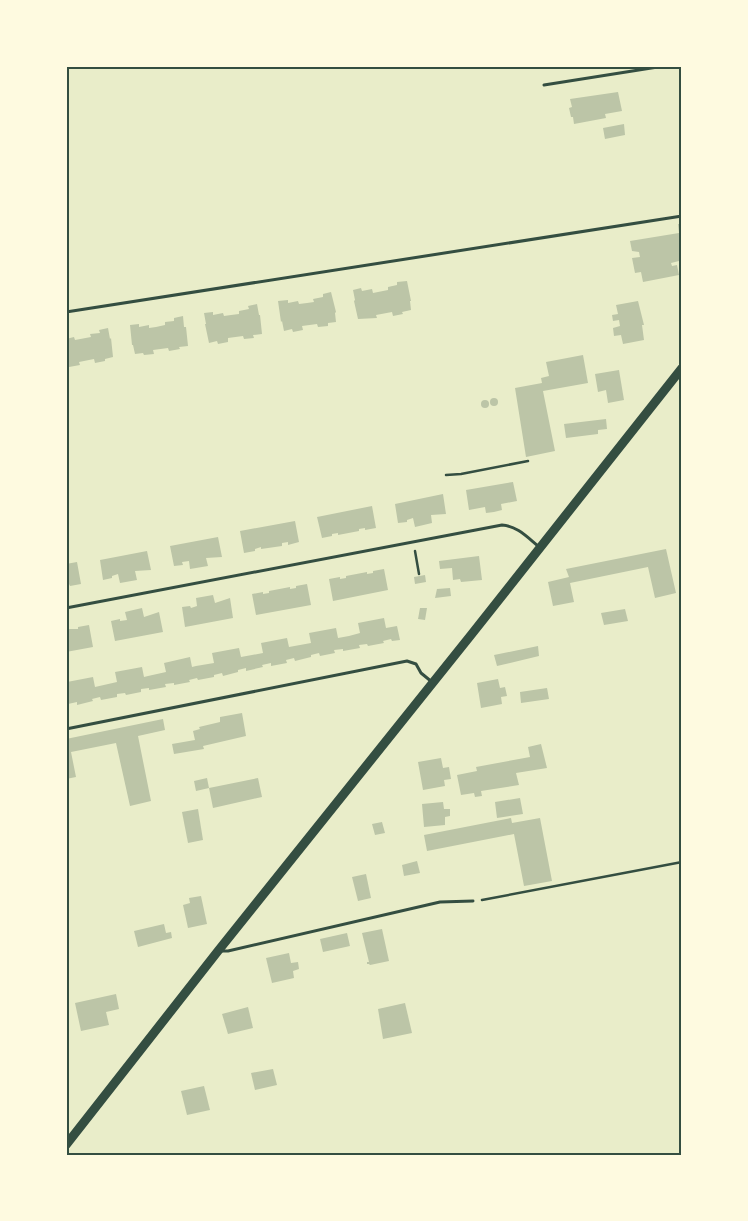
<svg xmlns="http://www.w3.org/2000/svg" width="748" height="1221" font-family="Lora,serif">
  <rect width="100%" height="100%" fill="#e9edc9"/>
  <!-- building -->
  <g fill="#bcc5a7">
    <path d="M618,92L622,111L605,114L606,118L574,124L573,117H571L569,108L572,107L570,99Z"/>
    <path d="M624,124L625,135L605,139L603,128Z"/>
    <path d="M678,224H682V259L679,261L671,263L672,266L677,265L679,275L643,282L641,272L635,273L632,258L640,257L639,252L632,251L630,241L679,233Z"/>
    <path d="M407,281L411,301H410L411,310L402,312L403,314L393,316L392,312L376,315L377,318L358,319L354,301L355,300L353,290L361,288L362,291L372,289L373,293L388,290V287L397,285V282Z"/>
    <path d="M331,292L336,312L335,313L336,322L328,323V326L318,327L317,324L302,326L303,330L293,332L292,329L284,331L282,321L281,322L278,301L288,300V303L298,301L299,304L307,303L314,302L313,299L323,297V294Z"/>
    <path d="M638,301L644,325H642L644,340L623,344L621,335L614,336L613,328L620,326L619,320L613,321L612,315L618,314L616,305Z"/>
    <path d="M257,304L259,315H260L262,334L253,335L254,338L244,339L243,336L228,338V342L218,344L217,341L209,343L205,324H206L204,313L213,312V315L223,313L224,316L231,315L239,314V311L249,309L248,306Z"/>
    <path d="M183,316L184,327H186L188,346L179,347L180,349L169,351L168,348L153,350L154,354L144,355L143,353L135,354L133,345H132L130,325L139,324V327L149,325V328L156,327L165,325V322L174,321V318Z"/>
    <path d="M108,328L110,339L111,338L113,357L105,359V361L95,363L94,359L79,362L80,365L69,367V365H66V339L74,337L75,340L91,337L90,334L100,333L99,330Z"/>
    <path d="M583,355L588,383L543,391L555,451L526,457L515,388L542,383L541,378L549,376L546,362Z"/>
    <path d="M619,370L624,400L608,403L606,390L598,392L595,374Z"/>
    <circle cx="494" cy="402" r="4"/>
    <circle cx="485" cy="404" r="4"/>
    <path d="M606,419L607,429L598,430V434L566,438L564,424Z"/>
    <path d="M513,482L517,501L501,504L502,510L494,512L486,513L485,507L469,510L466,490Z"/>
    <path d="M443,494L446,514L431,515L432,523L415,527L413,518L407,520V522L398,523L395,504Z"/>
    <path d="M372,506L376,528L365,530V528L359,529V531L338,535V533L332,534V536L322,538L317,517Z"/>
    <path d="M295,521L299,542L288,545V542L282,543V546L261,549V547L255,549V551L244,553L240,531Z"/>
    <path d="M218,537L222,557L206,558L208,566L190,569L189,561L182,562L183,565L174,566L170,546Z"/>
    <path d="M666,549L676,593L655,598L648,567L570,583L574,602L553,606L548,582L569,577L566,569Z"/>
    <path d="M147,551L151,570L135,571L137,580L120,583L118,574L112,576V578L103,580L100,560Z"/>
    <path d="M479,556L482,580L461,582L460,579L453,580L452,568L440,569L439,561Z"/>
    <path d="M77,562L81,584L70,586L69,584H66V564Z"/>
    <path d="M384,569L388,590L333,601L329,579L340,577V579L346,578V576L367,572V574L373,573V571Z"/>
    <path d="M425,575L426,582L415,584L414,577Z"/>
    <path d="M307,584L311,605L256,615L252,594L263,592V594L269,593V591L290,587V589L296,588V586Z"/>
    <path d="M450,588L451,596L435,598L437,589Z"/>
    <path d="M213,595L215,603L230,598L233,618L185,627L182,607L190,606L191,608L197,606L196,598Z"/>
    <path d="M142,608L144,617L159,612L163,632L115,641L111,621L120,619V621L127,620L125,612Z"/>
    <path d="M420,608H427L425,620L418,619Z"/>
    <path d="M625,609L628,621L604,625L601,613Z"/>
    <path d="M384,618L386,628L397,626L400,640L392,641L391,639L383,641L384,643L368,646L367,644L359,645L360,648L343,651V649L334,650L335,653L320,656L319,653L311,655V657L295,661L294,658L286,660L287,663L271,666V663L262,665L263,667L246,671V668L238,670V672L223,676L222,673L214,675V677L198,680L197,678L189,680L190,682L174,685V683L165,684L166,687L149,690V688L141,689V692L126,695L125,693L117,694V697L101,700L100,697L92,699L93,701L77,705V702L68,704L69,706L66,707V692H69L67,682L93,677L95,687L117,682L115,672L142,667L144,677L148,676L166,672L164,663L190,657L192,667L196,666L214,663L212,653L239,648L241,657L263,653L261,643L287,638L289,647L311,643L309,633L336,628L338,638L349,636L360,633L358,623Z"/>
    <path d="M89,625L93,647L66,652V629H78V627Z"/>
    <path d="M538,646L539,656L497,666L494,655Z"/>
    <path d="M498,679L500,688L505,687L507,696L501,697L502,704L481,708L477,683Z"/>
    <path d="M547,688L549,699L521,703L520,692Z"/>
    <path d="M242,713L246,736L203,746L204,749L174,754L172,744L195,740L193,731L200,729L199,727L220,722V717Z"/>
    <path d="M163,719L165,730L138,736L151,801L130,806L116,743L71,752L76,777L66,779V739Z"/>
    <path d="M541,744L547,768L516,773L519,785L481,791L482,796L475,797L474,793L461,795L457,775L477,771L476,767L530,757L528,747Z"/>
    <path d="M441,758L443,768L449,767L451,779L444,780L445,786L423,790L418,762Z"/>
    <path d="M207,778L209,788L258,778L262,797L213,808L209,788L196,791L194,781Z"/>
    <path d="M520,798L523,814L497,818L495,802Z"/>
    <path d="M443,802L444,809H450V816L445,817V825L424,827L422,804Z"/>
    <path d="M198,809L203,840L188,843L182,812Z"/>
    <path d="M511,818L512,823L540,818L552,881L524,886L514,834L427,851L424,835Z"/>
    <path d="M382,822L385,833L375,835L372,824Z"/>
    <path d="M417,861L420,873L404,876L402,865Z"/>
    <path d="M366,874L371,898L358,901L352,877Z"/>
    <path d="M201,896L207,924L188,928L183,905L190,903L189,898Z"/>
    <path d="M164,924L166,933L171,932L172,938L138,947L134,931Z"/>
    <path d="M382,929L389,961L370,965L369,964H367V962H369L362,933Z"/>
    <path d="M347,933L350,946L323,952L320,939Z"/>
    <path d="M289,953L291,963L298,962L299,969L293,971L294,978L272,983L266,958Z"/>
    <path d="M116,994L119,1009L106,1012L109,1025L81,1031L75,1003Z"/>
    <path d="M405,1003L412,1033L383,1039L378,1009Z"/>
    <path d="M248,1007L253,1028L228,1034L222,1014Z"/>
    <path d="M273,1069L277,1085L255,1090L251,1073Z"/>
    <path d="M204,1086L210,1110L187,1115L181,1091Z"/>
  </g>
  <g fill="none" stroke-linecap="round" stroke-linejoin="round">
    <!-- path -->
    <g stroke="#344e41" stroke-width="2.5">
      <path d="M446,475L461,474L528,461"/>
      <path d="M415,551L419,574"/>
      <path d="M482,900L682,862"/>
    </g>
    <!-- service -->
    <g stroke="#344e41" stroke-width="3">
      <path d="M544,85L664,66"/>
      <path d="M66,312L682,216"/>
      <path d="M66,608L502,525C517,526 527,537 538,546"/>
      <path d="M66,729L407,661L416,664L421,673L432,682"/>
      <path d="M221,951H228L440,902L473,901"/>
    </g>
    <!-- tertiary -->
    <path stroke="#344e41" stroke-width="9" d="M66,1145L218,951L471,635L682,368"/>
  </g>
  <!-- border -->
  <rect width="748" height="1221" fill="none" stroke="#fefae0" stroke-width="135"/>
  <rect x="68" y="68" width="612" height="1086" fill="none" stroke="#344e41" stroke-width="2"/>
</svg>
